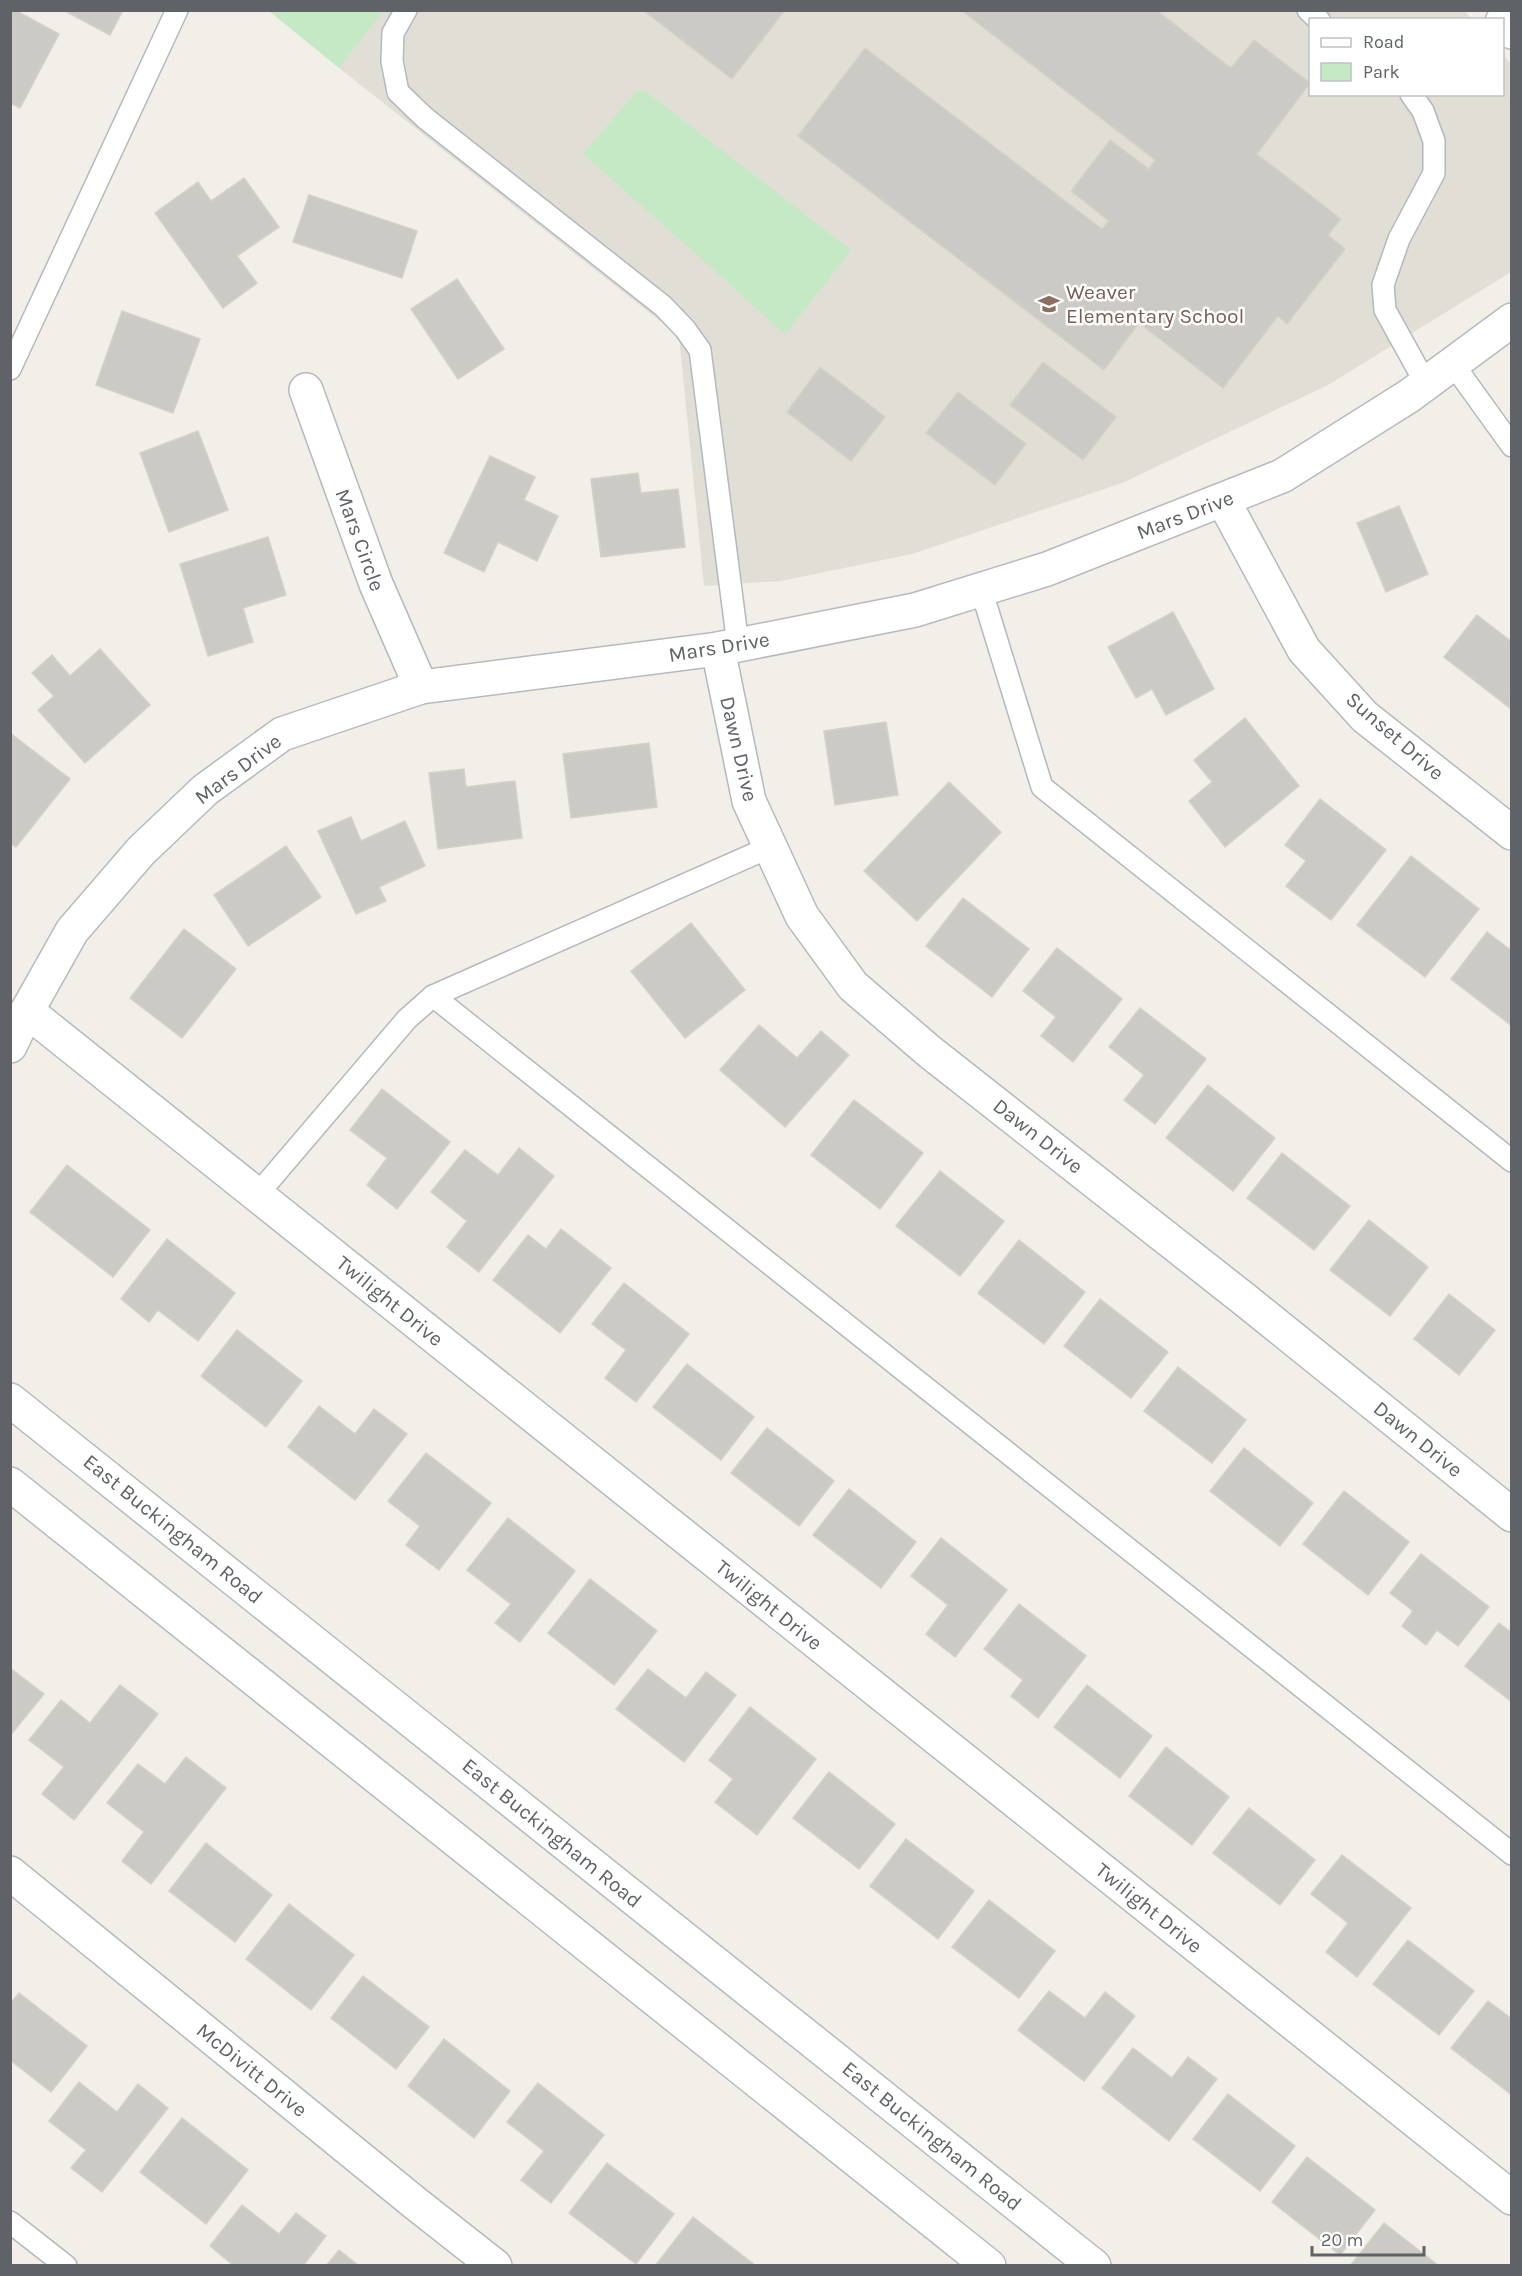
<svg xmlns="http://www.w3.org/2000/svg" width="1522" height="2276" font-family="Karla,sans-serif">
  <rect width="100%" height="100%" fill="#f1efe8"/>
  <!-- education -->
  <path fill="#e1ded6" d="M383,10L1464,11L1472,19L1310,20V94H1502L1503,55L1512,65L1511,272L1328,385L1122,483L912,554L781,581L704,586L679,336L339,68Z"/>
  <!-- green -->
  <g fill="#c5e8c5">
    <path d="M269,11H383L339,68Z"/>
    <path d="M645,91L851,250L785,335L723,278L583,154L636,92Z"/>
  </g>
  <!-- building -->
  <g fill="#cccac5" stroke="#d6d1c6" stroke-width="1.5">
    <path d="M10,10H15L59,34L20,108L10,103Z"/>
    <path d="M63,10H123L110,35Z"/>
    <path d="M643,10H785L732,79Z"/>
    <path d="M961,10H1156L1231,68L1254,40L1310,83L1257,154L1341,219L1328,235L1345,249L1287,324L1278,316L1223,388L1139,323L1104,370L798,136L865,48L1102,229L1109,221L1071,191L1110,140L1149,169L1155,160Z"/>
    <path d="M244,178L279,227L237,256L257,283L223,308L155,213L198,182L211,201Z"/>
    <path d="M309,195L417,231L402,278L293,242Z"/>
    <path d="M457,279L504,349L458,379L411,309Z"/>
    <path d="M122,311L200,339L173,413L96,385Z"/>
    <path d="M1043,362L1116,417L1083,460L1010,405Z"/>
    <path d="M820,367L885,417L851,461L787,412Z"/>
    <path d="M958,392L1026,444L995,485L926,433Z"/>
    <path d="M198,431L228,510L169,532L140,453Z"/>
    <path d="M490,456L535,477L524,500L558,516L537,561L498,542L484,572L444,553Z"/>
    <path d="M638,473L641,493L678,489L685,547L601,557L591,479Z"/>
    <path d="M1399,506L1428,574L1386,592L1357,523Z"/>
    <path d="M268,537L286,595L243,608L253,642L208,656L180,564Z"/>
    <path d="M1173,612L1214,689L1166,715L1152,689L1136,698L1108,647Z"/>
    <path d="M1477,615L1512,642L1510,708L1444,657Z"/>
    <path d="M100,649L150,705L85,763L38,710L54,696L32,673L52,655L70,676Z"/>
    <path d="M1245,718L1299,786L1225,847L1189,801L1212,782L1194,760Z"/>
    <path d="M886,722L898,795L835,805L824,731Z"/>
    <path d="M10,733L70,779L16,847L10,843Z"/>
    <path d="M649,743L657,807L571,818L563,754Z"/>
    <path d="M464,769L466,787L515,781L522,838L438,849L429,773Z"/>
    <path d="M949,782L1001,832L917,921L864,871Z"/>
    <path d="M1320,799L1386,850L1331,920L1286,886L1306,861L1285,845Z"/>
    <path d="M351,817L361,841L405,821L425,866L379,887L386,901L356,914L318,831Z"/>
    <path d="M286,846L321,897L248,946L214,895Z"/>
    <path d="M1411,856L1479,909L1425,977L1357,925Z"/>
    <path d="M963,898L1029,949L992,997L926,946Z"/>
    <path d="M691,923L745,990L685,1038L631,971Z"/>
    <path d="M184,929L236,969L182,1038L130,998Z"/>
    <path d="M1487,932L1512,951V1026L1451,979Z"/>
    <path d="M1057,948L1122,999L1073,1062L1041,1036L1056,1017L1023,991Z"/>
    <path d="M1140,1008L1206,1059L1155,1124L1124,1100L1144,1075L1109,1047Z"/>
    <path d="M759,1025L797,1058L821,1031L849,1055L785,1127L720,1070Z"/>
    <path d="M1208,1085L1275,1138L1233,1191L1166,1138Z"/>
    <path d="M382,1089L450,1142L397,1209L367,1185L387,1158L350,1130Z"/>
    <path d="M854,1100L923,1153L880,1209L811,1155Z"/>
    <path d="M519,1148L554,1176L479,1272L447,1247L467,1221L431,1192L465,1150L498,1175Z"/>
    <path d="M1282,1153L1350,1206L1314,1250L1247,1198Z"/>
    <path d="M67,1165L150,1230L113,1277L30,1212Z"/>
    <path d="M940,1171L1004,1221L960,1276L896,1226Z"/>
    <path d="M1369,1220L1428,1267L1390,1316L1330,1270Z"/>
    <path d="M561,1229L611,1268L560,1333L493,1280L528,1235L546,1249Z"/>
    <path d="M167,1239L235,1293L198,1341L158,1310L149,1322L121,1299Z"/>
    <path d="M1019,1240L1085,1292L1044,1344L978,1293Z"/>
    <path d="M624,1283L689,1334L636,1402L605,1378L626,1350L592,1324Z"/>
    <path d="M1449,1294L1495,1330L1459,1375L1414,1339Z"/>
    <path d="M1100,1299L1168,1352L1131,1398L1064,1346Z"/>
    <path d="M237,1330L302,1381L266,1427L201,1376Z"/>
    <path d="M687,1364L754,1417L721,1460L653,1407Z"/>
    <path d="M1178,1367L1246,1420L1212,1463L1144,1411Z"/>
    <path d="M319,1406L355,1434L374,1409L407,1434L355,1500L288,1447Z"/>
    <path d="M767,1428L834,1481L799,1526L731,1473Z"/>
    <path d="M1244,1448L1313,1503L1280,1546L1210,1491Z"/>
    <path d="M426,1453L491,1503L439,1570L406,1545L420,1526L388,1501Z"/>
    <path d="M849,1489L916,1542L881,1588L813,1535Z"/>
    <path d="M1344,1491L1409,1542L1368,1595L1303,1544Z"/>
    <path d="M508,1518L575,1571L520,1642L495,1623L511,1604L467,1570Z"/>
    <path d="M941,1538L1007,1590L955,1657L926,1634L948,1605L911,1576Z"/>
    <path d="M1421,1554L1489,1607L1458,1646L1437,1630L1426,1645L1402,1626L1413,1611L1390,1593Z"/>
    <path d="M590,1579L657,1631L614,1685L548,1633Z"/>
    <path d="M1019,1604L1086,1656L1038,1718L1011,1696L1023,1680L984,1649Z"/>
    <path d="M1499,1623L1512,1633V1702L1465,1666Z"/>
    <path d="M10,1668L44,1694L10,1736Z"/>
    <path d="M648,1669L686,1698L706,1672L736,1695L684,1762L616,1709Z"/>
    <path d="M120,1685L158,1714L74,1820L42,1794L64,1767L29,1740L61,1700L90,1723Z"/>
    <path d="M1087,1685L1152,1736L1120,1778L1054,1727Z"/>
    <path d="M750,1707L816,1759L757,1835L715,1802L733,1779L709,1760Z"/>
    <path d="M1166,1747L1229,1797L1192,1845L1129,1796Z"/>
    <path d="M186,1757L226,1788L151,1884L122,1861L144,1832L107,1803L138,1764L165,1784Z"/>
    <path d="M829,1772L895,1824L859,1869L793,1818Z"/>
    <path d="M1249,1808L1315,1860L1280,1905L1213,1853Z"/>
    <path d="M906,1839L974,1891L938,1939L870,1886Z"/>
    <path d="M206,1843L272,1895L235,1942L169,1891Z"/>
    <path d="M1342,1855L1411,1908L1357,1977L1326,1952L1348,1923L1311,1894Z"/>
    <path d="M989,1900L1055,1951L1019,1998L952,1947Z"/>
    <path d="M289,1904L354,1955L311,2010L246,1959Z"/>
    <path d="M1408,1940L1474,1991L1439,2035L1373,1984Z"/>
    <path d="M363,1976L429,2027L396,2069L331,2018Z"/>
    <path d="M1049,1991L1085,2018L1105,1992L1135,2016L1084,2081L1018,2030Z"/>
    <path d="M19,1993L87,2046L51,2092L10,2060V2004Z"/>
    <path d="M1488,2001L1512,2019V2095L1451,2048Z"/>
    <path d="M444,2039L510,2091L474,2138L408,2086Z"/>
    <path d="M1133,2048L1172,2078L1188,2057L1217,2079L1169,2141L1102,2088Z"/>
    <path d="M79,2082L117,2112L138,2084L168,2108L102,2192L71,2168L86,2150L49,2121Z"/>
    <path d="M538,2083L604,2135L551,2203L521,2180L544,2151L507,2122Z"/>
    <path d="M1228,2094L1295,2146L1260,2191L1193,2139Z"/>
    <path d="M182,2118L248,2170L206,2224L140,2172Z"/>
    <path d="M1307,2157L1375,2210L1340,2255L1272,2202Z"/>
    <path d="M607,2163L674,2214L636,2264L569,2213Z"/>
    <path d="M242,2205L279,2234L296,2213L326,2236L303,2266H234L210,2246Z"/>
    <path d="M693,2217L756,2266H655Z"/>
    <path d="M1384,2223L1439,2266H1350Z"/>
    <path d="M339,2250L359,2266H326Z"/>
  </g>
  <g fill="none" stroke-linecap="round" stroke-linejoin="round">
    <defs>
      <g id="lane">
        <path d="M406,10L393,33L392,61L398,92L425,118L663,306L685,329L700,350L738,645"/>
        <path d="M1308,10L1319,20"/>
        <path d="M1411,94L1423,111L1434,141V173L1399,239L1383,285L1385,310L1426,384"/>
        <path d="M1453,364L1512,446"/>
        <path d="M10,369L177,10"/>
        <path d="M981,589L1042,787L1512,1161"/>
        <path d="M433,996L1512,1854"/>
        <path d="M257,1195L407,1019L433,996L770,847"/>
        <path d="M10,2222L66,2266"/>
      </g>
      <g id="street">
        <path d="M306,390L376,584L421,687"/>
        <path d="M1223,500L1304,650L1365,717L1512,833"/>
        <path d="M718,649L749,801L802,916L853,986L930,1052L1244,1299L1512,1515"/>
        <path d="M27,1011L1512,2198"/>
        <path d="M10,1873L415,2203L495,2266"/>
      </g>
      <g id="secondary">
        <path d="M1502,22L1512,32"/>
        <path d="M10,1046L27,1011L72,931L141,851L205,790L282,734L421,687L718,649L915,610L1047,569L1282,476L1409,396L1512,320"/>
        <path d="M10,1400L1094,2266"/>
        <path d="M10,1484L989,2266"/>
      </g>
    </defs>
    <!-- lane casing -->
    <use href="#lane" stroke="#b5b8bc" stroke-width="24"/>
    <!-- street casing -->
    <use href="#street" stroke="#b5b8bc" stroke-width="36"/>
    <!-- secondary casing -->
    <use href="#secondary" stroke="#b6babf" stroke-width="36"/>
    <!-- lane -->
    <use href="#lane" stroke="#fff" stroke-width="21"/>
    <!-- street -->
    <use href="#street" stroke="#fff" stroke-width="33"/>
    <!-- secondary -->
    <use href="#secondary" stroke="#fff" stroke-width="33"/>
  </g>
  <!-- icons -->
  <defs>
    <symbol id="school-bare" viewBox="-9 -9 18 18"><path d="M0-5L7-2L0 1L-7-2ZM-4 1L0 2.5L4 1V4Q0 6-4 4Z" fill="#8d6e63" stroke="#fff" stroke-width="2.5" paint-order="stroke"/></symbol>
  </defs>
  <g fill-rule="evenodd">
    <use href="#school-bare" x="1034" y="289" width="30" height="30"/>
  </g>
  <g text-anchor="middle" stroke-width="5" stroke-linejoin="round" paint-order="stroke">
    <!-- education labels -->
    <g font-size="21" fill="#785e54" stroke="#fff" text-anchor="start">
      <text x="1066" y="299">Weaver<tspan x="1066" dy="24">Elementary School</tspan></text>
    </g>
    <!-- street labels -->
    <g font-size="21" fill="#5f6368" stroke="#fff">
      <text transform="translate(1185 515) rotate(-21)" y="7">Mars Drive</text>
      <text transform="translate(360 540) rotate(70)" y="7">Mars Circle</text>
      <text transform="translate(719 647) rotate(-9)" y="7">Mars Drive</text>
      <text transform="translate(1395 736) rotate(41)" y="7">Sunset Drive</text>
      <text transform="translate(739 749) rotate(77)" y="7">Dawn Drive</text>
      <text transform="translate(238 769) rotate(-37)" y="7">Mars Drive</text>
      <text transform="translate(1038 1136) rotate(38)" y="7">Dawn Drive</text>
      <text transform="translate(390 1301) rotate(39)" y="7">Twilight Drive</text>
      <text transform="translate(1418 1439) rotate(39)" y="7">Dawn Drive</text>
      <text transform="translate(173 1529) rotate(39)" y="7">East Buckingham Road</text>
      <text transform="translate(769 1605) rotate(39)" y="7">Twilight Drive</text>
      <text transform="translate(552 1833) rotate(39)" y="7">East Buckingham Road</text>
      <text transform="translate(1149 1908) rotate(39)" y="7">Twilight Drive</text>
      <text transform="translate(252 2070) rotate(39)" y="7">McDivitt Drive</text>
      <text transform="translate(932 2136) rotate(39)" y="7">East Buckingham Road</text>
    </g>
  </g>
  <!-- border -->
  <rect width="1522" height="2276" fill="none" stroke="#5f6368" stroke-width="24"/>
  <!-- legend -->
  <rect x="1309" y="18" width="195" height="78" fill="#ffffff" stroke="#bfc1c3" stroke-width="1.5"/>
  <rect x="1321" y="38" width="30" height="9" fill="#ffffff" stroke="#bfc1c3" stroke-width="1.5"/>
  <text x="1363" y="48" font-size="18" fill="#5f6368">Road</text>
  <rect x="1321" y="63" width="30" height="18" fill="#c5e8c5" stroke="#bfc1c3" stroke-width="1.5"/>
  <text x="1363" y="78" font-size="18" fill="#5f6368">Park</text>
  <!-- scale -->
  <path d="M1312 2246v9h112v-9" fill="none" stroke="#5f6368" stroke-width="3"/>
  <text x="1321" y="2246" font-size="18" fill="#5f6368" stroke="#ffffff" stroke-width="4.5" paint-order="stroke">20 m</text>
</svg>
